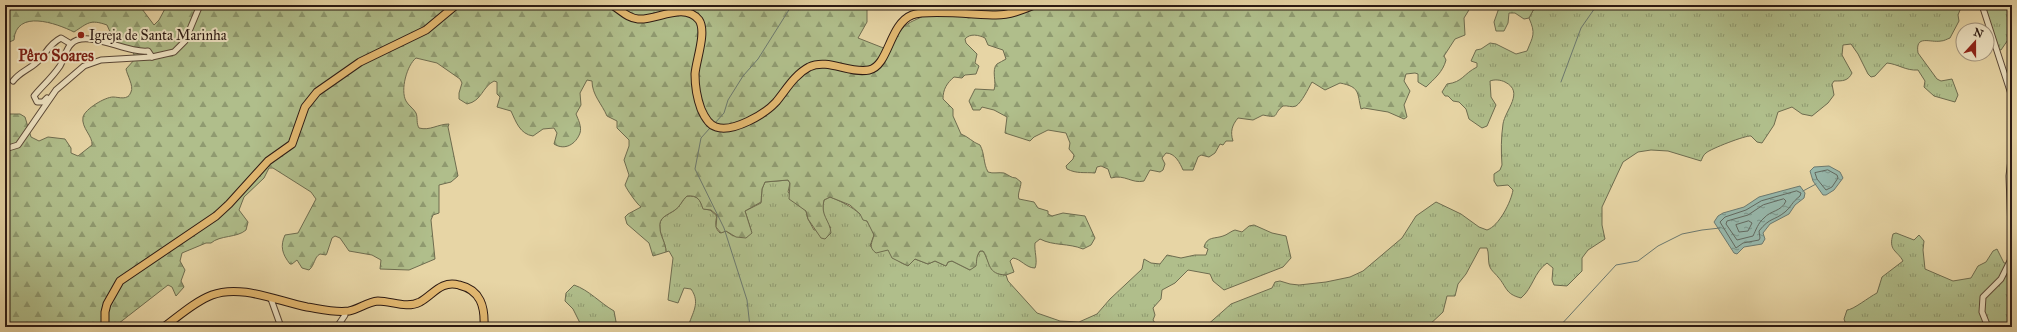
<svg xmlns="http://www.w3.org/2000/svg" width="2017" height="332" font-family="'IM FELL Great Primer',serif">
  <defs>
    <pattern id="grass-tufts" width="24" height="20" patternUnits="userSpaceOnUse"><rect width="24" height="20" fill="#b0be8b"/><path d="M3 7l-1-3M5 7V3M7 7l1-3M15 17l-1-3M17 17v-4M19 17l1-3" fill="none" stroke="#8f9a70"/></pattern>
    <pattern id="forest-firs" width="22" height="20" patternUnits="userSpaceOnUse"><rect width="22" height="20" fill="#b0be8b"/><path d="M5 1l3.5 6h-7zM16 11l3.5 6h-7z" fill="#8f9a70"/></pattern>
    <pattern id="water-ripples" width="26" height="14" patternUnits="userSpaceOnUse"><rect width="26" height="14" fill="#97b8ac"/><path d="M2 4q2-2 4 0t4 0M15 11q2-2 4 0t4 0" fill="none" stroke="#7b958b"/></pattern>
  </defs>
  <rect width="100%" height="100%" fill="#e7d5a5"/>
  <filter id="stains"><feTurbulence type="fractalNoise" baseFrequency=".005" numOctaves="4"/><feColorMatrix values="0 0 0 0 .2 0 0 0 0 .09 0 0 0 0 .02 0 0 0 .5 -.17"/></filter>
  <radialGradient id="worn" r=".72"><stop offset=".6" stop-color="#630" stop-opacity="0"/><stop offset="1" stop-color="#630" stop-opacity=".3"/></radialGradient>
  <!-- grass -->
  <g fill="url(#grass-tufts)" stroke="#6e6c4f">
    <path d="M960,5H1038L1029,9L968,18L963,15Z"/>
    <path d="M1536,5H1962L1958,15L1959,21L1950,38C1947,39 1944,41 1941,41C1930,43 1915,34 1918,53L1937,79L1941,81L1952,79L1958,95L1955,102L1934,96L1924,87L1925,81L1918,70C1906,71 1898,64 1887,63L1875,76L1871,77L1868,74L1858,54L1851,44L1843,45L1842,55L1852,73C1848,81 1843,81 1834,81L1832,84L1834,95L1828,103L1812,116L1802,114L1792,107L1778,112L1774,125L1762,143L1757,142L1751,136C1746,135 1710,149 1706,153C1703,155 1702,159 1701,161L1668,151L1651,150L1638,152L1623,162L1602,207V225L1605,239L1588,250L1582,258V271L1567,286L1554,285L1552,280L1553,268L1547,263C1534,272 1533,288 1521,298C1505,294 1507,287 1498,277C1495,273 1490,270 1489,264C1488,259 1489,253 1487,248H1480L1466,274L1458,284L1455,296H1447L1443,312L1427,327H1205L1231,304L1272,288L1275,282L1280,281L1290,284L1299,285L1326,282L1350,277L1363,271L1402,238L1416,216L1436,202L1461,214L1479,227L1487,230C1499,226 1511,202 1513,190L1508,185L1497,186L1494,181V174L1500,170L1502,165C1501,152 1501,137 1503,124C1505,110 1525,92 1505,82C1501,80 1495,79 1490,81L1491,97L1496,105L1487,126L1482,128L1469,119L1466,109L1459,102L1453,101L1448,96H1445L1442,92L1447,84C1463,82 1463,74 1477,67V63L1471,61L1476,50L1481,49L1490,43L1496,44L1516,54L1527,51C1533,36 1536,34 1529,18Z"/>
    <path d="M1974,5H2012V34L2001,50L1997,49L1982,11Z"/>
    <path d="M788,180L790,183L788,192L798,204L806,211L808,219L814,230L831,228C824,219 821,211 824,200L830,197C848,204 868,215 874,235L870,246L888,249C893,256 900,265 909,265L915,259L928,264L935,261L946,266L948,262L952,261L970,270L980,251H984C990,264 990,274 1006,275L1008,281L1037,313L1060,321L1079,322L1097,314L1110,299L1142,269L1144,259L1151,263L1160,264L1167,255L1181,258L1195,255H1206L1208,249L1204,247C1207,236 1215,239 1223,236C1227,235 1231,231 1235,230L1242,232L1249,226L1254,225L1272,233L1286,236L1291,258L1283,267L1224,290L1213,281L1210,274L1188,270L1175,283L1162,290L1161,299L1153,308L1155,315L1153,320L1158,327H688C692,313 701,303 691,289L684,288L678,303L668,300L673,258L669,251L666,252C666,243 660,236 660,228C658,217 668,215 675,210C680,207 682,200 687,196C698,195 700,200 704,209L710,210L717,216C715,222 715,229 720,233L726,231L733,236L751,230L745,211L761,203L762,189L765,182Z"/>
    <path d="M1896,233L1914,240L1919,235L1924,241L1923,250L1925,269L1953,281L1971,278L1978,266L1986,262L1993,251L1997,249L2004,263H2012V327H1847L1844,319L1847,310C1853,310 1869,297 1877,293L1882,277L1903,261C1897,250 1888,251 1893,234Z"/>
    <path d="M574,285C589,290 600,303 614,311L617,327H582L573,309L565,301L566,293Z"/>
  </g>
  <!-- forest -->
  <g fill="url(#forest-firs)" stroke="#6e6c4f">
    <path d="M5,5H141L142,9L154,25L159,20L167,5H867V22L858,38L886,49C895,43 896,36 902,29C909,21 917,20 925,15L928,5H960L963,15L968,18L1029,9L1038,5H1472L1464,18L1465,35L1455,39L1444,56L1446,60C1443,72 1434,79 1426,87L1418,82V74L1415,73L1406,74L1404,81L1410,91L1404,105L1407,117L1404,119L1388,112L1364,108L1361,109C1357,92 1360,87 1340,83L1325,90L1312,82C1308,89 1302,102 1296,106C1292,108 1287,105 1283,106C1272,114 1281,119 1263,115L1253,120L1238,118C1232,125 1230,132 1233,141H1226L1223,145L1220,144L1215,153L1209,157L1201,155L1198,157L1193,170H1183C1180,163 1175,153 1166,153L1162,158L1165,164L1163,170L1160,172L1150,170L1144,181C1132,184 1125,174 1111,178L1108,169L1101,166L1097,167L1095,173C1084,172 1077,174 1067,169L1066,166L1073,159L1074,155L1069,149L1070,143L1066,133L1048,130L1034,137L1030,141L1005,133L1007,117L994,110L982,107L980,110H973L969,101L975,89L994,90C997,82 991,70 997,64C1000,62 1003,61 1006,59L1003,50L988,45L985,38C979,35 970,33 965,39L966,43L977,54L975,63L979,66L976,74L965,75L962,78L954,77C947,83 943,89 943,99L953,109V116L961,134C969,137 972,142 980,145C985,154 983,163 988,172C993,174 999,172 1004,173C1009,175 1011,178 1016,178L1021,182C1021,188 1017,194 1019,199L1034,202L1038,208L1048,211V214L1052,216L1063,213L1085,216L1095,238L1091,245L1083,249C1069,243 1053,246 1040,239L1035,243C1034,251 1038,261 1035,268C1026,268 1021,259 1013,258L1010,261L1014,272L1006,275C987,274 991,264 983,251H980C976,256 977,260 976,266L970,270L952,261L948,262L946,266L935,261L928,264L915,259L908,266L892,258L888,250L876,253C868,247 872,243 874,235L867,221L863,220L860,214L850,205L830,197L824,200C820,216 830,220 831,233L825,239L821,238L808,219L806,211L789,199L790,183L788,180L765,182L762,189L761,202L745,211L752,233L746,238L736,237L726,231L721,233L716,227L717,215L711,210L703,209C700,200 698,195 687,196C682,200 680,207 675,210C668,215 658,217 660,228C660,236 666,243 666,252L653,256L649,243L627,224L625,217L628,214L641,207C637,204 627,190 625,185L629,175L624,160L629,146V140L617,128V121L607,116C602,104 592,95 592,81L587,80L580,93L581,105L576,114C578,119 582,127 580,133C576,144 565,151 554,144L557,133L554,128L543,129L533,136C520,134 516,122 511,111L497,107L500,97L497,94V82L494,81C482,87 482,101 467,104L459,99V93L462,83L460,79L437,63L416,58C407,65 400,90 406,101C408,105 414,109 416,113C418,118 416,123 419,128C430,131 438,124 449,124L448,127L458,176L451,182L439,185V213L433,215L431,220L435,259L409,270L380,269L381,260L372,255L349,251L340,238L335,236L332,238L327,253L326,255L320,254C314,257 315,265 309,270L302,268L297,260L292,264H290C282,254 280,246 285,235L298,233L316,199L311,192L273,168H269L264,178L244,197L239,210L248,222L246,230C237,238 220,235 211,243H206L182,253L180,261L185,270L181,281L184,287L176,296L172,287L168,285L114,327H5V114H20L25,117L31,137L39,141L48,137L65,139L71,148V153L78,156L92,145C93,136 81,128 83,117C85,109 105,97 113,97C119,97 128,101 131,92C134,86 127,75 126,69L135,59L133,51L115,43L107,25C90,19 88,23 74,32C56,23 16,9 14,40L5,44Z"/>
    <path d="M1500,5H1536L1529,18L1524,19L1515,13H1509L1508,23L1504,31H1496L1494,22Z"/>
  </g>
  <!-- water -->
  <g fill="url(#water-ripples)" stroke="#6c796f">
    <path d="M1829,166L1840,172L1843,178L1834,190L1826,195H1823L1813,181L1810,171L1814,167Z"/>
    <path d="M1800,186L1805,193L1804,198L1795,205L1789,214L1770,224L1763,233L1765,239L1762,244L1744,247L1737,254L1734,253L1714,222L1718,216L1723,213L1744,207L1759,197Z"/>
  </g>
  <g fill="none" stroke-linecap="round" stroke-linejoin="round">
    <!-- shore -->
    <g stroke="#626960" stroke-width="1">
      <path d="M1828,170L1837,175L1838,178L1832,187L1826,190L1817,179L1815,173Z"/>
      <path d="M1797,191L1801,193L1800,196C1792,202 1791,207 1785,212C1774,221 1770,217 1759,231L1760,238L1759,240L1743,243L1736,248L1720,222L1725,217L1746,210L1761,201Z"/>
      <path d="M1784,199L1786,201C1781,212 1771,210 1764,218C1758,223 1756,230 1753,236L1737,240L1726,224L1727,221L1748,215L1763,205Z"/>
      <path d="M1749,221L1752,223L1748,231L1739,232L1736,225Z"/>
    </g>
    <!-- stream -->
    <g stroke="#6c796f" stroke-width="1">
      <path d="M1561,82L1581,28L1597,5"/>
      <path d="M715,123L724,113L728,100L743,76L758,59L792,5"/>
      <path d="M710,128L701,138L695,169L724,228L747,300L750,327"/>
      <path d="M1803,191L1816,184"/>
      <path d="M1559,327L1616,265L1638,261L1658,246L1682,234L1702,230L1720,228"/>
    </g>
    <defs>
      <g id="minor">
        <path d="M1982,5L2012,97"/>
        <path d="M13,81C20,72 28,70 36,63C45,57 47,45 61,38L71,44"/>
        <path d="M47,98L43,102H37L34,96C43,85 51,79 60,66C64,59 66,49 71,44C86,28 127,54 148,51L152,57"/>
        <path d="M5,149L18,145L56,90L84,66L101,60L152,57L174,52L185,41L200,5"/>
        <path d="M271,299L281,327"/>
        <path d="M337,327L345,315L344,311"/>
        <path d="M1988,327L1982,312L1983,297L2001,279L2012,257L2009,176L2012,151"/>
      </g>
      <g id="major">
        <path d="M545,5H557"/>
        <path d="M612,5C621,10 627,18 638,19C656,21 684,1 699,20C707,32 696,60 695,74C695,86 697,98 701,109C704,116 709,125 716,127C733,133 765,114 776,102C786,90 794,75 809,67C828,58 849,74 869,70C889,66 889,24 912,15C927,9 977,15 996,15C1010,15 1022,10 1034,5"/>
        <path d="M105,327V312L107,304L120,281L216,216L229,204L268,161L292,144L305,107L317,92L360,62L426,30L456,5"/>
        <path d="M164,327C179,316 194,302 212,295C241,284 277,301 307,307C320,309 335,313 349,311C359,309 367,302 378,301C392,301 406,309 420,302C433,295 441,280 459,285C481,290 485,307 484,327"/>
      </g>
    </defs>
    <!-- minor casing -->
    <use href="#minor" stroke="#5b4938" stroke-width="7"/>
    <!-- major casing -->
    <use href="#major" stroke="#2c1a13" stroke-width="9"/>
    <!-- minor -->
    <use href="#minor" stroke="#efe4c4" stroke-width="5"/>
    <!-- major -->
    <use href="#major" stroke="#e4ba72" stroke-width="7"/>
  </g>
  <!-- markers -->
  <circle fill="#8f2418" stroke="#efe4c4" stroke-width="1.5" cx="81" cy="35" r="4"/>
  <g text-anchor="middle" stroke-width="4" stroke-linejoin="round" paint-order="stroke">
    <!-- poi labels -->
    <g font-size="14" fill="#2c1a13" stroke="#efe4c4" text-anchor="start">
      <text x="89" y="40">Igreja de Santa Marinha</text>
    </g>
    <!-- quarter labels -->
    <g font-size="16" font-weight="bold" fill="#7a1f14" stroke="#efe4c4">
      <text x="56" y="61">Pêro Soares</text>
    </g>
  </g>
  <!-- margin -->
  <rect width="2017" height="332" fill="none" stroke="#e7d5a5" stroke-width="20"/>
  <rect x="6" y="6" width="2005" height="320" fill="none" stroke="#2c1a13" stroke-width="2"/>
  <rect x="10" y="10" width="1997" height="312" fill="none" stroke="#2c1a13"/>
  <!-- north arrow -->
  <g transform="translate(1975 42) rotate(21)"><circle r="19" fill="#efe4c4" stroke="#a1937d"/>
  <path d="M0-3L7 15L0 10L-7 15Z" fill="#8f2418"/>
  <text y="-6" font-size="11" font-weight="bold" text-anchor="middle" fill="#2c1a13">N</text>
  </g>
  <rect width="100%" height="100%" filter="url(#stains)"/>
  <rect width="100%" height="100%" fill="url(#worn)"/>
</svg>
